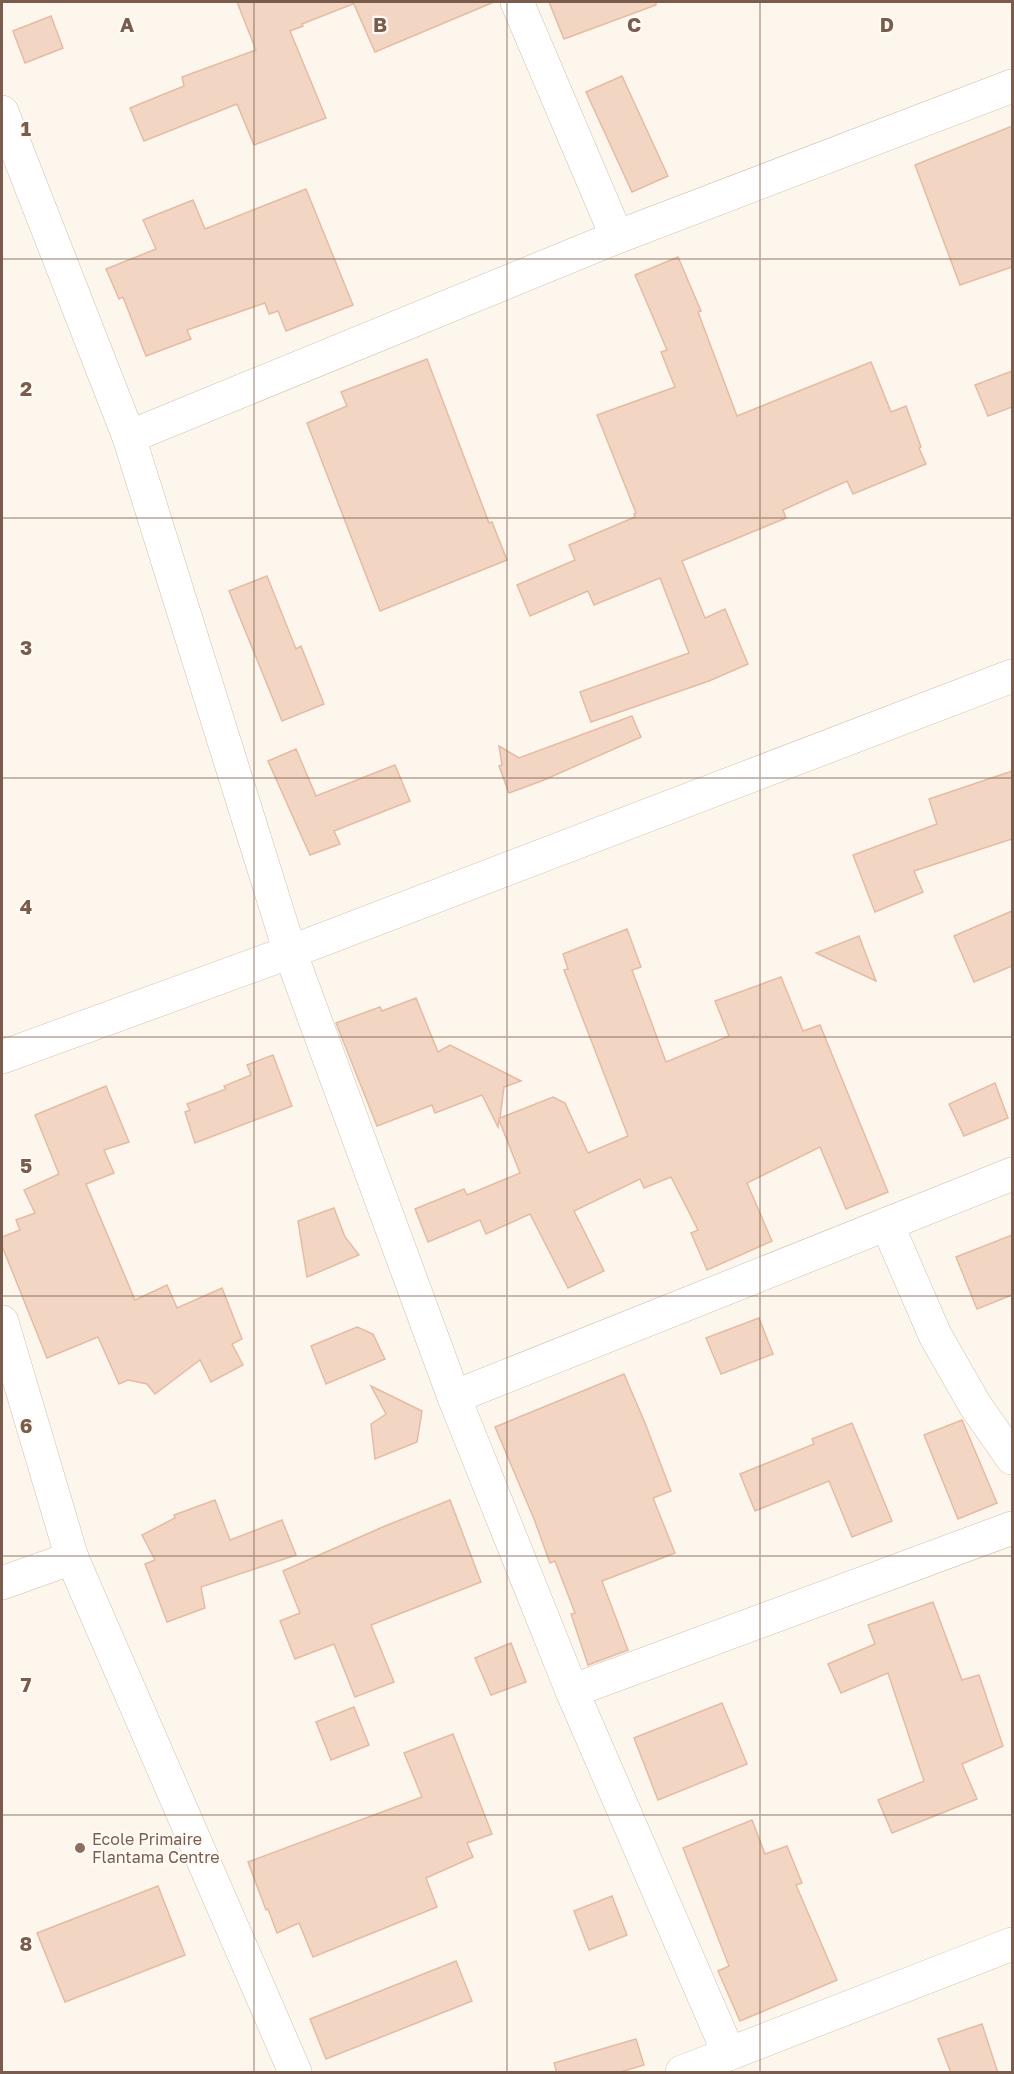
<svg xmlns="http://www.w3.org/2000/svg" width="1014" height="2074" font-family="'Golos Text',sans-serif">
  <rect width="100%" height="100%" fill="#fdf6ec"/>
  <!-- building -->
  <g fill="#f3d5c3" stroke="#e6bba3" stroke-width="1.5">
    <path d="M237,2H353V4L302,24L303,26L290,31L326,118L254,145L237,104L144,141L130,108L184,86L182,77L256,50Z"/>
    <path d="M353,2H494L375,52Z"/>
    <path d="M549,2H656V5L564,39Z"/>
    <path d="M51,16L63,48L25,63L13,31Z"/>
    <path d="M622,76L668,176L632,192L586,92Z"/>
    <path d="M1012,126V267L960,285L915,165Z"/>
    <path d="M306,189L353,305L286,331L278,311L269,314L265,303L187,330L191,339L146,356L123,297L119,299L106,269L156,249L143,220L193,200L205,229Z"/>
    <path d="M678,257L701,311L698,312L737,416L871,362L891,412L906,406L921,447L919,448L926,464L853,494L847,481L783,510L786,518L682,561L705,618L725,609L748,664L709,681L591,722L580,692L689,653L660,578L594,605L588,591L530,616L517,585L575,560L569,545L635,517L634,514L636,513L597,415L675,387L661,352L667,350L635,275Z"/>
    <path d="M427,359L489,523L492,522L507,560L380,611L307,423L347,406L341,392Z"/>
    <path d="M1012,371V407L988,416L975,385Z"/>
    <path d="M267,576L296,649L301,646L324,704L282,721L229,591Z"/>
    <path d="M632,716L641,737L544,780L509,793L499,766L502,765L499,746L519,758Z"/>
    <path d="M296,749L316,796L395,765L410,801L334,831L340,844L310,855L268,761Z"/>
    <path d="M1012,771V839L914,871L923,892L875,912L853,855L937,824L929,799Z"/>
    <path d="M1012,911V966L974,982L954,936Z"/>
    <path d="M627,929L641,967L632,970L666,1062L729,1036L715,1001L781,977L803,1031L820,1025L888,1192L846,1209L820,1147L747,1183L772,1241L707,1270L691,1233L698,1230L671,1177L644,1188L640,1179L574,1211L604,1271L568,1288L530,1214L486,1234L480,1220L428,1242L415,1209L464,1189L467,1195L520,1173L499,1120L498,1127L482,1095L435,1113L432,1105L377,1126L336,1023L380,1007L382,1011L416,998L438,1052L450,1045L521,1081L504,1087L500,1118L553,1097L565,1103L588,1153L628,1136L564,970L568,969L563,954Z"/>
    <path d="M859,936L876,981L816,953Z"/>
    <path d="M273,1055L292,1106L195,1143L185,1112L190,1110L187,1104L226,1089L224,1086L251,1075L247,1065Z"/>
    <path d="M995,1083L1008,1118L964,1136L949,1104Z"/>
    <path d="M106,1086L129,1142L104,1150L114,1173L86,1184L135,1300L167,1285L177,1308L222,1288L242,1339L232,1344L243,1365L211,1382L200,1360L155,1394L147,1384L128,1380L119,1384L98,1337L47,1358L2,1246V1237L20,1230L16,1220L35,1213L24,1190L59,1174L35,1115Z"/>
    <path d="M334,1208L345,1237L359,1255L307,1277L298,1221Z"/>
    <path d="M1012,1235V1295L977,1309L956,1257Z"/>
    <path d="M759,1318L773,1354L721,1374L706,1338Z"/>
    <path d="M357,1327L373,1334L385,1359L326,1384L311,1346Z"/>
    <path d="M624,1374L645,1423L671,1491L653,1498L675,1553L602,1581L628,1650L588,1665L571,1614L575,1613L555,1561L550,1563L534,1519L495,1427Z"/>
    <path d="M371,1386L422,1411L417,1442L375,1459L371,1424L386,1414Z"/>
    <path d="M962,1420L997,1503L958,1519L924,1435Z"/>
    <path d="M852,1423L892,1521L852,1537L829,1481L755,1511L740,1474L814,1444L812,1439Z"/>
    <path d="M215,1500L230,1540L282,1520L296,1555L201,1587L205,1608L167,1622L145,1564L155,1560L142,1535L175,1518L174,1515Z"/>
    <path d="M450,1500L481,1582L371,1625L394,1682L355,1697L334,1644L295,1659L280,1621L300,1613L283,1571L385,1526Z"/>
    <path d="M933,1602L962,1680L979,1675L1003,1746L962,1764L977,1799L892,1833L878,1800L924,1781L888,1673L841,1693L828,1664L875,1644L868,1625Z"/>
    <path d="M511,1643L526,1682L491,1695L475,1658Z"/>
    <path d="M722,1703L747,1764L658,1800L634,1738Z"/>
    <path d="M354,1707L369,1745L331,1760L316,1722Z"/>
    <path d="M453,1734L492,1834L467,1843L473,1857L426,1878L437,1907L313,1957L299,1923L277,1933L268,1909L266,1910L248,1862L422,1797L404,1753Z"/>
    <path d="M752,1820L765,1854L787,1846L802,1883L796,1885L837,1980L740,2021L718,1971L729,1966L683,1848Z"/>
    <path d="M158,1886L185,1955L65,2002L37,1933Z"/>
    <path d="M612,1896L627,1935L589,1950L574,1911Z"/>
    <path d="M456,1961L472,2001L326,2059L310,2019Z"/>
    <path d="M982,2024L998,2073H951L938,2039Z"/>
    <path d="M636,2039L644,2065L617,2073H557L554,2063Z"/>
  </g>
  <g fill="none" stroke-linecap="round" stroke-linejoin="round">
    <defs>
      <g id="minor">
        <path d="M517,2L617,237"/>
        <path d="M2,112L129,437L290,952L454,1397L572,1691L729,2054"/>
        <path d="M129,437L617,237L1012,86"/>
        <path d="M887,1224L935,1335L975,1405L1012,1458"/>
        <path d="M2,1322L72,1558L295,2072"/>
        <path d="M454,1397L1012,1174"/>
        <path d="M2,1583L72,1558"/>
        <path d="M572,1691L1012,1528"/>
        <path d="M682,2072L1012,1944"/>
      </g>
      <path id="secondary" d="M2,1057L290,952L1012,676"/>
    </defs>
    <!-- minor casing -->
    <use href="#minor" stroke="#d1beb0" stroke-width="34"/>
    <!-- secondary casing -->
    <use href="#secondary" stroke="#d6c0b0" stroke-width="34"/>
    <!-- minor -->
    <use href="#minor" stroke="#fff" stroke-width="33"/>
    <!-- secondary -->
    <use href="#secondary" stroke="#fff" stroke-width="33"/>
  </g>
  <!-- grid -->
  <path fill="none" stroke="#7a5c4d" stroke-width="1.5" stroke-opacity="0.55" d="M254,2V2072M507,2V2072M760,2V2072M2,259H1012M2,518H1012M2,778H1012M2,1037H1012M2,1296H1012M2,1556H1012M2,1815H1012"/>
  <!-- markers -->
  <circle fill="#8d6e63" stroke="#fffaf3" stroke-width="2" cx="80" cy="1848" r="6"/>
  <g text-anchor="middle" stroke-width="4.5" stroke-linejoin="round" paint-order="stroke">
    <!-- education labels -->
    <g font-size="16" fill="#785e54" stroke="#fffaf3" text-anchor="start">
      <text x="92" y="1845">Ecole Primaire<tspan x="92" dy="18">Flantama Centre</tspan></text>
    </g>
  </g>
  <g font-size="20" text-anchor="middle" font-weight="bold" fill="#7a5c4d" stroke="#fffaf3" stroke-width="4.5" stroke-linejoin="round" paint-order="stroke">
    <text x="127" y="32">A</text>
    <text x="380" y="32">B</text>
    <text x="634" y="32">C</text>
    <text x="887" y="32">D</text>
    <text x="26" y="136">1</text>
    <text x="26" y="396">2</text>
    <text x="26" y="655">3</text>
    <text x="26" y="914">4</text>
    <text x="26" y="1173">5</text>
    <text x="26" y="1433">6</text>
    <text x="26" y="1692">7</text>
    <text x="26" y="1951">8</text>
  </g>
  <!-- border -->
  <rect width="1014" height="2074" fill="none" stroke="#7a5c4d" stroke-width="6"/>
</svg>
